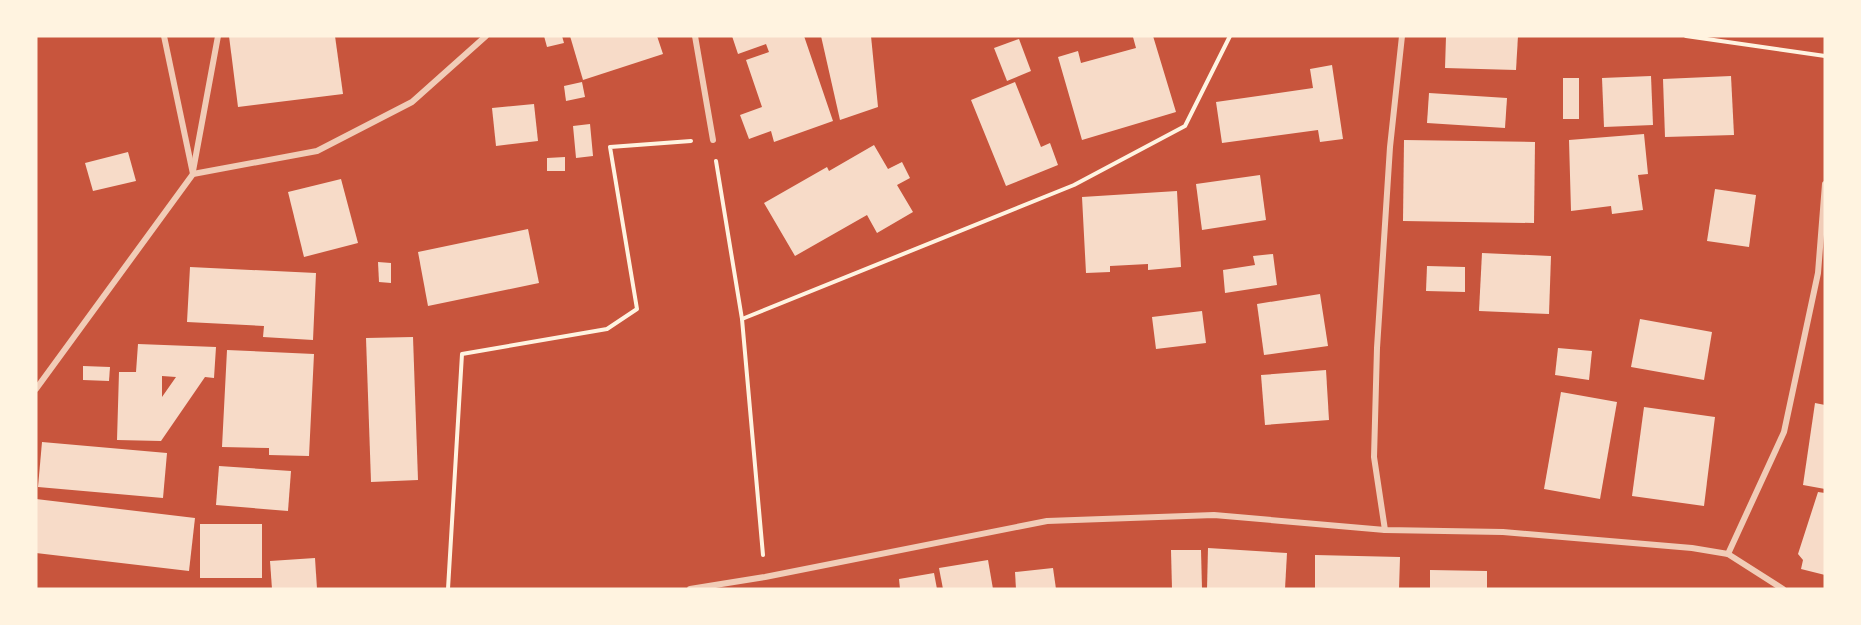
<svg xmlns="http://www.w3.org/2000/svg" width="1861" height="625" font-family="'IBM Plex Sans',sans-serif">
  <rect width="100%" height="100%" fill="#c8553d"/>
  <!-- building -->
  <g fill="#f7dbc8" fill-rule="evenodd">
    <path d="M229,36H335L343,94L238,107Z"/>
    <path d="M544,36H562L564,43L547,47Z"/>
    <path d="M570,36H657L663,54L583,80Z"/>
    <path d="M732,36H804L833,121L774,142L771,131L749,139L740,115L762,107L746,60L769,52L766,44L738,54Z"/>
    <path d="M821,36H871L878,107L840,120Z"/>
    <path d="M1136,36H1153L1176,112L1082,140L1058,57L1078,51L1081,63L1136,48L1133,37Z"/>
    <path d="M1446,36H1518L1516,70L1445,68Z"/>
    <path d="M1019,39L1031,71L1007,81L994,48Z"/>
    <path d="M1332,65L1343,139L1320,142L1318,130L1222,143L1216,102L1313,88L1310,69Z"/>
    <path d="M1651,76L1653,125L1604,127L1602,78Z"/>
    <path d="M1731,76L1734,135L1665,137L1663,79Z"/>
    <rect x="1563" y="78" width="16" height="41"/>
    <path d="M582,82L585,97L566,101L564,86Z"/>
    <path d="M1015,82L1041,147L1050,143L1058,165L1006,186L971,100Z"/>
    <path d="M1429,93L1507,98L1505,128L1427,123Z"/>
    <path d="M534,104L538,141L496,146L492,108Z"/>
    <path d="M590,124L593,156L576,158L573,126Z"/>
    <path d="M1644,134L1648,174L1638,175L1643,210L1612,214L1611,206L1571,211L1569,140Z"/>
    <path d="M1404,140L1535,142L1534,223L1403,221Z"/>
    <path d="M874,145L888,169L902,162L910,178L897,185L913,212L877,233L867,215L795,256L764,203L827,167L829,171Z"/>
    <path d="M128,152L136,181L93,191L85,163Z"/>
    <path d="M565,157V171H547V158Z"/>
    <path d="M1260,175L1266,220L1202,230L1196,184Z"/>
    <path d="M341,179L358,243L304,257L288,192Z"/>
    <path d="M1715,189L1756,195L1749,247L1707,241Z"/>
    <path d="M1177,191L1181,267L1148,270V264L1110,266V272L1086,273L1082,197Z"/>
    <path d="M528,229L539,283L428,306L418,252Z"/>
    <path d="M1482,253L1551,256L1549,314L1479,311Z"/>
    <path d="M1273,254L1277,285L1225,293L1223,270L1255,265L1253,256Z"/>
    <path d="M378,262L391,263V283L379,282Z"/>
    <path d="M1427,266L1465,267V292L1426,291Z"/>
    <path d="M190,267L316,273L313,340L263,337L264,326L187,322Z"/>
    <path d="M1320,294L1328,346L1264,355L1257,304Z"/>
    <path d="M1202,311L1206,343L1156,349L1152,317Z"/>
    <path d="M1640,319L1712,332L1704,380L1631,367Z"/>
    <path d="M413,337L418,480L371,482L366,338Z"/>
    <path d="M138,344L216,347L214,378L205,377L161,441L117,440L119,372H136ZM162,376L176,377L162,397Z"/>
    <path d="M1558,348L1592,351L1589,380L1555,375Z"/>
    <path d="M227,350L314,354L309,456L269,455V448L222,447Z"/>
    <path d="M83,366L110,367L109,381L83,380Z"/>
    <path d="M1326,370L1329,420L1265,425L1261,375Z"/>
    <path d="M1561,392L1617,402L1600,499L1544,489Z"/>
    <path d="M1815,403L1825,405V489L1803,485Z"/>
    <path d="M1644,407L1715,417L1704,506L1632,496Z"/>
    <path d="M42,442L167,453L163,498L38,487Z"/>
    <path d="M219,466L291,471L288,511L216,505Z"/>
    <path d="M1818,492L1825,493V575L1801,569L1803,560L1798,554Z"/>
    <path d="M36,499L195,518L189,571L36,553Z"/>
    <rect x="200" y="524" width="62" height="54"/>
    <path d="M1208,548L1287,553L1285,589H1207Z"/>
    <path d="M1171,550H1201L1202,589H1172Z"/>
    <path d="M1315,555L1400,557L1399,589H1315Z"/>
    <path d="M315,558L317,589H272L270,561Z"/>
    <path d="M988,560L993,589H943L939,568Z"/>
    <path d="M1053,568L1056,589H1016L1015,572Z"/>
    <path d="M1430,570L1487,571V589H1430Z"/>
    <path d="M934,573L937,589H900L899,579Z"/>
  </g>
  <g fill="none" stroke-linecap="round" stroke-linejoin="round">
    <!-- path -->
    <g stroke="#fff3e0" stroke-width="4">
      <path d="M1686,36L1825,56"/>
      <path d="M716,161L742,319L763,555"/>
      <path d="M742,319L1074,185L1185,126L1230,36"/>
      <path d="M448,589L462,354L607,329L637,309L610,147L691,141"/>
    </g>
    <!-- minor -->
    <g stroke="#f1ccb7" stroke-width="6">
      <path d="M164,36L193,174"/>
      <path d="M695,36L713,140"/>
      <path d="M1402,36L1390,147L1377,348L1374,457L1385,530L1503,532L1692,548L1728,554L1783,589"/>
      <path d="M193,171L218,36"/>
      <path d="M36,389L193,174L317,151L412,102L486,36"/>
      <path d="M1728,554L1784,432L1818,273L1825,184"/>
      <path d="M690,589L765,577L1047,521L1214,515L1385,530"/>
    </g>
  </g>
  <!-- border -->
  <rect width="1861" height="625" fill="none" stroke="#fff3e0" stroke-width="75"/>
</svg>
